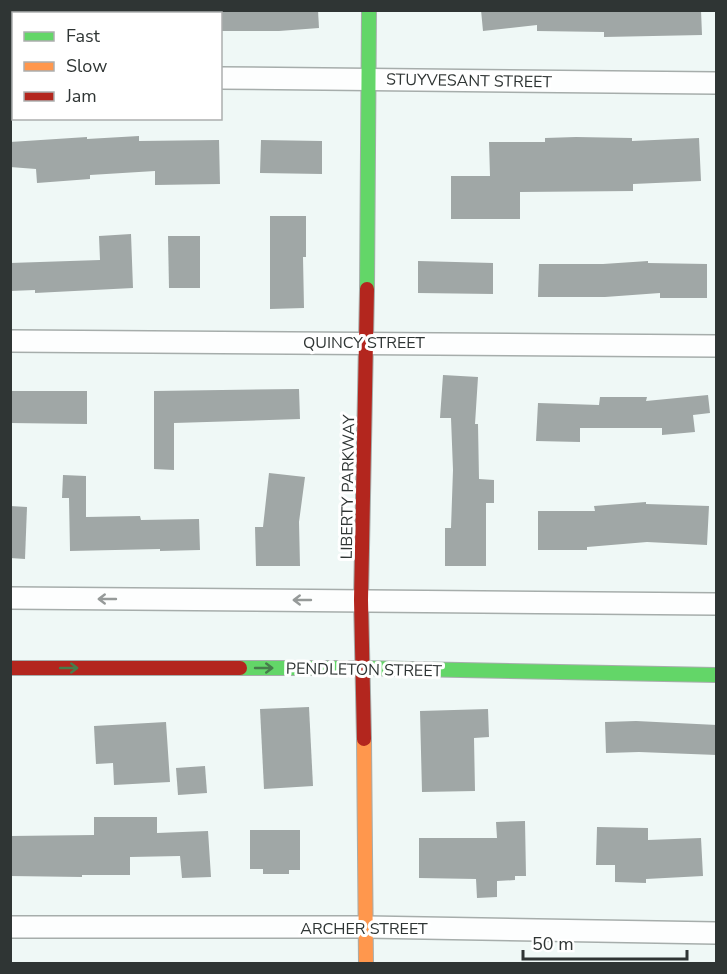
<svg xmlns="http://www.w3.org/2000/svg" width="727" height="974" font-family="'Nunito Sans',sans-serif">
  <rect width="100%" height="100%" fill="#eff8f6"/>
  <!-- building -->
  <g fill="#a0a7a6">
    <path d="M220,10H318L319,28L279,31H220Z"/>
    <path d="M481,10H701L702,35L604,37V32L537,31V25L483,31Z"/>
    <path d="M139,136V141L219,140L220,184L155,185V171L90,175V179L37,183L36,169L10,167V142L87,137V139Z"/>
    <path d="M576,137L632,138V141L699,138L701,181L633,184V191L520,192V219H451V176H490L489,142H545V138Z"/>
    <path d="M261,140L322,141V174L260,173Z"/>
    <path d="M270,216H306V257H303L304,308L270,309Z"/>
    <path d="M131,234L133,288L35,293V290L10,291V263L100,260L99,236Z"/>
    <path d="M168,236H200V288H169Z"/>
    <path d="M418,261L493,263V294L418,293Z"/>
    <path d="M648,261V263L707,264V298H660V293L605,297H538L539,264H603Z"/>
    <path d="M443,375L478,377L475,424H478L479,479L494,480V503H486V566H445V528H451L453,470L451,418H440Z"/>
    <path d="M299,389L300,419L174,423V470L154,469V391Z"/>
    <path d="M10,391H87V424L10,423Z"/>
    <path d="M708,395L710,413L693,415L695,432L662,435V428H580V442L536,441L538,403L599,405L600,397H647L646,401Z"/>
    <path d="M269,473L305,477L299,522L300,566H256L255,527H263Z"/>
    <path d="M63,475L86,476V517L140,516L141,520L199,519L200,550L160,551V549L70,551L69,498H62Z"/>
    <path d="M646,502V504L709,506L707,545L647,542L587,547V550H538V511H595L594,506Z"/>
    <path d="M10,506L27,507L25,559L10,558Z"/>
    <path d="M309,707L313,786L264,789L260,709Z"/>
    <path d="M488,709L489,737L474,738L475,791L422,792L420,711Z"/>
    <path d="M636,721L717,725V755L639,752L606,753L605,722Z"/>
    <path d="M166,722L170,782L114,785L113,763L96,764L94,726Z"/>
    <path d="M205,766L207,793L178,795L176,768Z"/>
    <path d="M94,817H157V833L208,831L211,877L182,878L180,856L130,857V875H82V877L10,876V836L94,835Z"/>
    <path d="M525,821L526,876H515V880L497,881V897L477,898L476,879L419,878V838H497L496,822Z"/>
    <path d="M597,827L648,828V840L701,838L703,876L646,879V883L615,882V865H596Z"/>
    <path d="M250,830H300V870H289V874H263V869H250Z"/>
  </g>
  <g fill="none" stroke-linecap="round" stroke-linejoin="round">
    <defs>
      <g id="street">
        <path d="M10,77H14"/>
        <path d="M220,78L716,83"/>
        <path d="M10,341L716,346"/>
        <path d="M10,598L716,604"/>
        <path d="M10,927H367L716,933"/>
      </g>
      <g id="fast">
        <path d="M367,289L369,10"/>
        <path d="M240,668H362L716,675"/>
      </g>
      <path id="slow" d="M364,739L366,964"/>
      <g id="jam">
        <path d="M10,668H240"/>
        <path d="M364,739L361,600L367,289"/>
      </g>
    </defs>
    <!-- street casing -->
    <use href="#street" stroke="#a6adab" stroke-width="24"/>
    <!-- fast casing -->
    <use href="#fast" stroke="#a6adab" stroke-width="16"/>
    <!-- slow casing -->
    <use href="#slow" stroke="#a6adab" stroke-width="16"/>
    <!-- jam casing -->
    <use href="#jam" stroke="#a6adab" stroke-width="16"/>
    <!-- street -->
    <use href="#street" stroke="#fdfefe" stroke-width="21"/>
    <!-- fast -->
    <use href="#fast" stroke="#63d668" stroke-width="14"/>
    <!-- slow -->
    <use href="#slow" stroke="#ff974d" stroke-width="14"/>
    <!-- jam -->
    <use href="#jam" stroke="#b3261e" stroke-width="14"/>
  </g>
  <!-- one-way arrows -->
  <defs><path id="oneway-shaft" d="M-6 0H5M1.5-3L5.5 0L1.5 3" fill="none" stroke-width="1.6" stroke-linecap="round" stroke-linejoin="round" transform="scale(1.5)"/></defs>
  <g stroke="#969a99">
    <use href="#oneway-shaft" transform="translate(107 599) rotate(-180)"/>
    <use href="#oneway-shaft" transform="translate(302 600) rotate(-180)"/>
  </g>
  <g stroke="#467d4b">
    <use href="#oneway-shaft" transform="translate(69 668)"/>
    <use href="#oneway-shaft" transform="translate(264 668)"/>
  </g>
  <g text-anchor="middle" stroke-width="6" stroke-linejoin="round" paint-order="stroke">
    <!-- street labels -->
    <g font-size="16" fill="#2f3534" stroke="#fff">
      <text transform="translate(469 80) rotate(1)" y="6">STUYVESANT STREET</text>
      <text x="364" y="348">QUINCY STREET</text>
      <text transform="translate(347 487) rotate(-89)" y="6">LIBERTY PARKWAY</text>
      <text transform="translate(364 669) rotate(1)" y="6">PENDLETON STREET</text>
      <text x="364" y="934">ARCHER STREET</text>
    </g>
  </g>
  <!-- border -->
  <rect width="727" height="974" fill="none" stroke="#2f3534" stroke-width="24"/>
  <!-- legend -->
  <rect x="12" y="12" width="210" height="108" fill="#ffffff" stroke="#acaeae" stroke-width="1.5"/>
  <rect x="24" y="32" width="30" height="9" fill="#63d668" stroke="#acaeae" stroke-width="1.5"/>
  <text x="66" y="42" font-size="18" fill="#2f3534">Fast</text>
  <rect x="24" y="62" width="30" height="9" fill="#ff974d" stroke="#acaeae" stroke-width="1.5"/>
  <text x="66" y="72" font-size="18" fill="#2f3534">Slow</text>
  <rect x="24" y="92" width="30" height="9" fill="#b3261e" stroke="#acaeae" stroke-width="1.5"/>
  <text x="66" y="102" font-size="18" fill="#2f3534">Jam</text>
  <!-- scale -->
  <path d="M523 950v9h164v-9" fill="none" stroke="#2f3534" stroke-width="3"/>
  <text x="532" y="950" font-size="18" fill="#2f3534" stroke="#ffffff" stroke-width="4.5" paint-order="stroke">50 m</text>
</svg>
